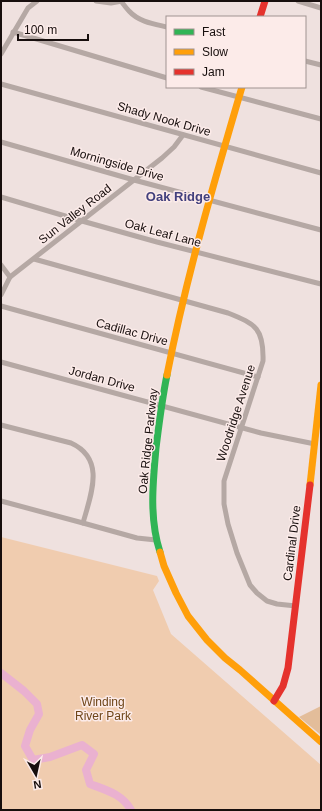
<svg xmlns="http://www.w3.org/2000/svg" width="322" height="811" font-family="Arial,sans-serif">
  <rect width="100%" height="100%" fill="#efe1df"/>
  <!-- green -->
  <path fill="#f0ccaf" d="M1,537L157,576L159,581L153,590L171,634L321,765V810H1Z"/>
  <!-- forest -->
  <path fill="#e3bd9a" d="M321,706V735L299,717Z"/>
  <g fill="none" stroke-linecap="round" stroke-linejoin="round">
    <!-- river -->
    <path stroke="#eab1d0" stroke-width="8" d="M1,673L24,691L37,704L39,714L30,730L25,746L33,760L50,757L82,745L94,754L86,770L90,784C106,790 122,794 131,810"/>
    <!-- street -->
    <g stroke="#b5a8a4" stroke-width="5">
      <path d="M96,1L111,3L122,1"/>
      <path d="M121,1C124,5 126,8 129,11C139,22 154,24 167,27"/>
      <path d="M298,1L321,8"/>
      <path d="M13,32L167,78"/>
      <path d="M1,54L28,8L37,1"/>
      <path d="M305,61L321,65"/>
      <path d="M1,84L321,173"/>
      <path d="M201,87L321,119"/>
      <path d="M1,142L134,180L321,230"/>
      <path d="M1,197L82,221L157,242L321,284"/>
      <path d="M34,259L228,313C256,324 264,329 263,361L224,481V504L228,524L237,553L250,585L257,593L267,601L277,604L296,606"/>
      <path d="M1,265L10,277"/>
      <path d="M1,295L10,277L162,158L174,147L183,135"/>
      <path d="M1,306L258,377"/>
      <path d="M1,362L261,433L315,444"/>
      <path d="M1,425L71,443C106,459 91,494 83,523"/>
      <path d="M1,501L83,523L137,538L156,540"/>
    </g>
    <!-- fast -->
    <path stroke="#30b455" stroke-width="7" d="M160,552C149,518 153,482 156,448C159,424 162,399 167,375"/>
    <!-- slow -->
    <g stroke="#ff9f0a" stroke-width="7">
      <path d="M167,375C186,278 214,182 242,87"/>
      <path d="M310,485L321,385"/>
      <path d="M160,552L164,566L176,593L188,616L207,640L225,658L240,670L321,742"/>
    </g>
    <!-- jam -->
    <g stroke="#e5322d" stroke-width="7">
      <path d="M260,17L265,1"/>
      <path d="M274,701L283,686L288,668L310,485"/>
    </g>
  </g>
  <g text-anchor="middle" stroke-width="3" stroke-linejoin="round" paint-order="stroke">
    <!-- street labels -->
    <g font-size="12" fill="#170e0d" stroke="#fcebe9">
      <text transform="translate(164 119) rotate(16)" y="4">Shady Nook Drive</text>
      <text transform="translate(117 164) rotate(16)" y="4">Morningside Drive</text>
      <text transform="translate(75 214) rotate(-38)" y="4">Sun Valley Road</text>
      <text transform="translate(163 233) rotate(15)" y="4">Oak Leaf Lane</text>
      <text transform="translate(132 332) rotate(15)" y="4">Cadillac Drive</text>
      <text transform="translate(102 379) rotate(15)" y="4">Jordan Drive</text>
      <text transform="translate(236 413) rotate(-72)" y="4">Woodridge Avenue</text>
      <text transform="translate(148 441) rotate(-84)" y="4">Oak Ridge Parkway</text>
      <text transform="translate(292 543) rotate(-83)" y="4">Cardinal Drive</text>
    </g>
    <!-- park labels -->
    <g font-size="12" fill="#6f4619" stroke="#fcebe9">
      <text x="103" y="706">Winding<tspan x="103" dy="14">River Park</tspan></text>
    </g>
    <!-- neighbourhood labels -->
    <g font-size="13" font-weight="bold" fill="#42407d" stroke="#fcebe9">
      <text x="178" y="201">Oak Ridge</text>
    </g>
  </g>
  <!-- border -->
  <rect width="322" height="811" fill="none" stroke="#170e0d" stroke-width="4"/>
  <!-- legend -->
  <rect x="166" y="16" width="140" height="72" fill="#fcebe9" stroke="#a09391"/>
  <rect x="174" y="29" width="20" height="6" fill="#30b455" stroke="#a09391"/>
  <text x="202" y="36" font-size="12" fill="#170e0d">Fast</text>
  <rect x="174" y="49" width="20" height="6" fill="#ff9f0a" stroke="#a09391"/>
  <text x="202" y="56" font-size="12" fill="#170e0d">Slow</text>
  <rect x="174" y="69" width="20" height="6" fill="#e5322d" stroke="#a09391"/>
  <text x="202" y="76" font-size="12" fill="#170e0d">Jam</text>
  <!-- north arrow -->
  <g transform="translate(36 775) rotate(171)" stroke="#fcebe9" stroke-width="3" paint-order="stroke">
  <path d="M0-3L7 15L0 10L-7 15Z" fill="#170e0d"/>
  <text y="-6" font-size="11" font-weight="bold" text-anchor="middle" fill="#170e0d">N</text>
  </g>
  <!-- scale -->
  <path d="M18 34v6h70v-6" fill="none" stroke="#170e0d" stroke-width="2"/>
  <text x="24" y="34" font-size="12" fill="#170e0d" stroke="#fcebe9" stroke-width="3" paint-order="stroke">100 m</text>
</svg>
